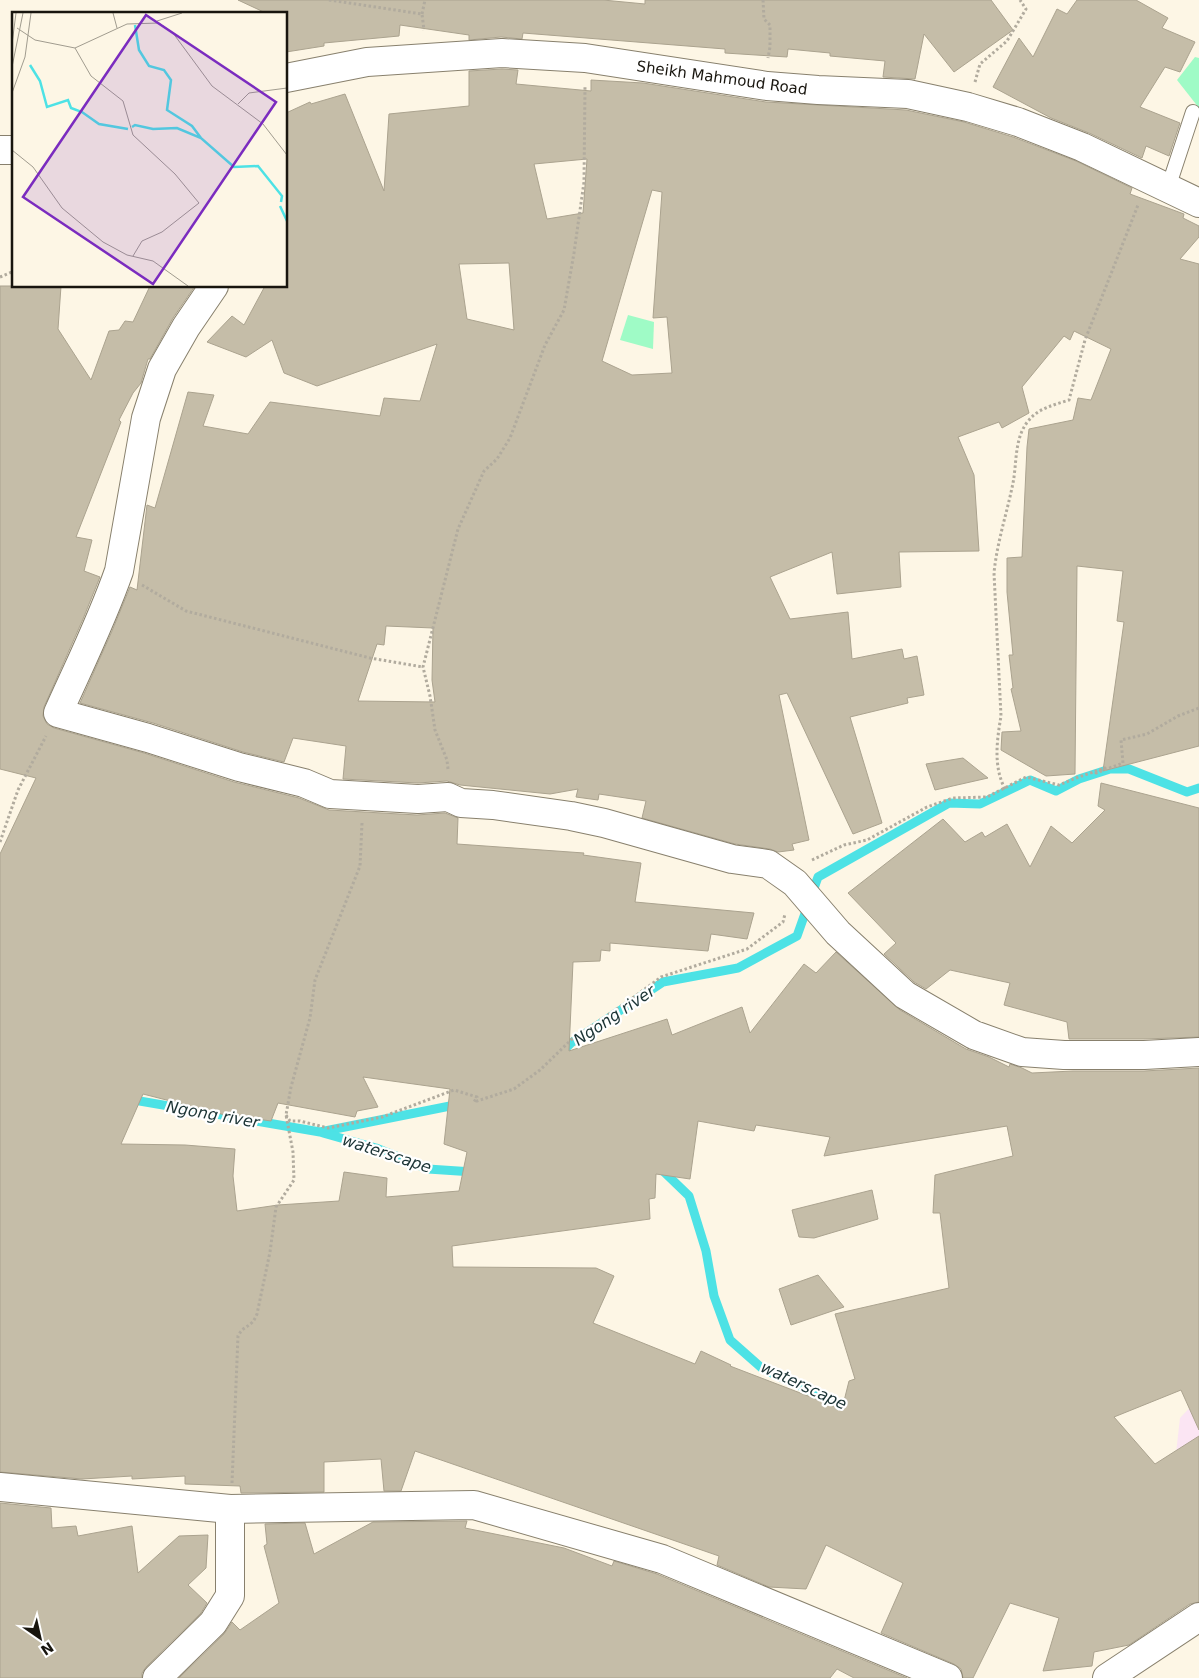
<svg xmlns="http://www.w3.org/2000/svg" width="1199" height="1678" font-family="'DejaVu Sans',sans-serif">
  <rect width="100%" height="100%" fill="#fdf6e5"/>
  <!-- education -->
  <path fill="#fbe5f3" d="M1199,1398V1497L1175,1462L1180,1418Z"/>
  <!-- green -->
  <g fill="#9ffbc6">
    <path d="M1195,57L1199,58V108L1177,80Z"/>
    <path d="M628,315L654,322L653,349L620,340Z"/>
  </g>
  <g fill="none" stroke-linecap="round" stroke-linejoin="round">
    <!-- stream -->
    <g stroke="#4de2e5" stroke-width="9">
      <path d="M561,1053L571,1043L663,982L738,968L797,936L818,877L949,803L980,804L1030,780L1056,791L1079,779L1110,769H1129L1187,792L1199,788"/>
      <path d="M128,1099L320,1132L460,1104"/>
      <path d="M323,1133L376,1148L428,1169L473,1172"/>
      <path d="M660,1168L689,1196L706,1251L714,1296L730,1340L763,1369L848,1408L854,1407"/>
    </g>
  </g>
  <!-- building -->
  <g fill="#c5bda8" stroke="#aba38f" fill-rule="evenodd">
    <path d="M238,0H603L645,4V0H991L1013,30L954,72L924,34L915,79L883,77L885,61L830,56V53L788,49L787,57L725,53V49L523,33L522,39L501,37L469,40V35L400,25L399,36L324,43V46L286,52V14H268Z"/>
    <path d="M1077,0H1136L1168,18L1162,28L1195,42L1180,72L1165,67L1140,107L1180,123L1169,156L1146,146L1142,158L1089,133L1051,118L993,87L1019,38L1033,57L1057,9L1067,14Z"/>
    <path d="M502,69L518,70L516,84L591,91V80L643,83L766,102L906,110L964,122L1013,137L1076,161L1132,188L1130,194L1184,214L1183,218L1199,226V237L1180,259L1199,264V746L1103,771L1124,622L1117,621L1123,571L1077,566L1075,774L1046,776L1001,750L1002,732L1021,731L1011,689L1013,688L1009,655H1013L1007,592V558L1022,557L1027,447L1029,429L1073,420L1078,398L1091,400L1111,349L1074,331L1070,340L1064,336L1022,387L1029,413L1002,428L999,422L958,437L974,475L979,551L899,552L901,587L837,594L832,552L770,577L790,619L848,612L852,659L902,649L904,659L917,656L924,695L907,698L908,703L850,717L882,823L853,834L787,693L779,695L809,840L792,844L794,850L778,852L770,849L735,844L642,818L646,801L599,794L598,800L576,797L578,789L550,794L460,785L447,781L418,783L343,779L346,746L293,738L284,762L243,752L153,723L80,703L112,631L130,587L137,590L147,505L155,508L188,392L214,395L203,426L248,434L270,402L380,416L384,398L420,401L437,344L317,386L284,373L272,340L246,357L207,342L232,316L244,325L265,286H286V113L310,102L311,104L345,94L384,191L389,114L469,106V71ZM587,159L583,213L547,219L534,164ZM652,190L662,192L653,318L667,317L672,373L632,375L602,361ZM509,263L514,330L467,319L459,264ZM386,626L433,628L432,680L435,702L358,701L377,644L384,645Z"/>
    <path d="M0,286H61L58,329L91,380L109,331L119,330L125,321L133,322L150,286H195L173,318L150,359H148L141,383L133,393L119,420L121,422L76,537L92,540L84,571L100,577L83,619L44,707L43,716L47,724L54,728L144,753L234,782L299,798L329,810L417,815L445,813L458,818L457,844L584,853L583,855L641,863L635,902L754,913L747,939L711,934L708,951L610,943V951L601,950L600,961L573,962L569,1051L667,1019L672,1035L742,1007L750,1033L804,964L816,973L836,952L900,1010L966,1049L989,1057L1009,1067L1010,1064L1022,1068L1032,1073L1073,1071H1144L1199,1068V1430L1181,1390L1114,1417L1155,1464L1199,1436V1602L1190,1604L1129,1645L1094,1652L1092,1666L1043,1671L1059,1618L1010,1603L973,1678H963L961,1669L954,1664L881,1633L903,1583L826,1545L806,1589L769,1587L717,1565L719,1556L415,1451L401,1491H384L381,1459L324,1462V1492L241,1493L240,1486L185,1484V1476L132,1479V1476L82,1479L0,1472V854L36,778L0,769ZM363,1077L450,1089L444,1144L467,1152L459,1191L386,1197L387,1178L344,1172L339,1201L278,1205L237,1211L233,1176L235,1149L185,1145L121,1144L143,1094L237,1118V1116L271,1121L278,1103L355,1117L357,1111L378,1107ZM698,1121L754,1131L756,1125L830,1137L824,1156L1007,1126L1013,1156L935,1175L933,1213H940L949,1288L835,1314L855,1379L849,1381L842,1409L730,1366L731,1365L701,1351L695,1364L593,1323L614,1276L596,1268L453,1267L452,1246L650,1219L649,1199L655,1198L656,1174L690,1179Z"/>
    <path d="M963,758L988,778L935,790L926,764Z"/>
    <path d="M1101,783L1199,808V1037L1144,1039H1069L1067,1022L1004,1005L1010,983L950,970L926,989L914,982L884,954L896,943L848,893L943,819L965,842L982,832L985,837L1007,824L1030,867L1051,826L1072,843L1105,810L1098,806Z"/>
    <path d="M872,1190L878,1219L814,1238L799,1237L792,1210Z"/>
    <path d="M818,1275L844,1307L791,1325L779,1289Z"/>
    <path d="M0,1503L51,1508L52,1528L76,1526L78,1536L132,1526L138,1573L179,1536L208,1535L206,1568L188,1585L207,1603L201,1613L146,1667L142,1673V1678H0Z"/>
    <path d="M467,1521L465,1528L564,1548L612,1566L614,1561L657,1574L907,1678H854L837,1669L830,1678H179L224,1634L232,1622L240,1630L279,1603L264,1546L267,1544L265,1524L305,1523L314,1554L373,1522Z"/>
  </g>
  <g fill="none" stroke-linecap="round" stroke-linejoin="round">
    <defs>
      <path id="service" d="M1168,188L1193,112"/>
      <g id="minor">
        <path d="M286,78L367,62L502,53L585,58L767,86L818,90L908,94L968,107L1018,122L1082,147L1199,203"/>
        <path d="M0,150H14"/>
        <path d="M214,286L186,327L162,369L146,418L119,571C102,620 79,666 58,713L148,738L239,767L304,783L330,794L418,799L448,797L461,803L493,805L571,816L604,823L732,859L768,864L795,883L838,933L905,995L974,1035L1022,1052L1064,1055H1144L1199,1052"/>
        <path d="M0,1487L230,1509L474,1505L662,1559L948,1678"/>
        <path d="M157,1678L213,1623L230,1596V1509"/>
        <path d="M1107,1678L1199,1617"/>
      </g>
    </defs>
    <!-- service casing -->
    <use href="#service" stroke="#88806d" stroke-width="16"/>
    <!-- minor casing -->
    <use href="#minor" stroke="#88806d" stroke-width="30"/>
    <!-- path -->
    <g stroke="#b1ab9e" stroke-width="3" stroke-dasharray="2.5 2.5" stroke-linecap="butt">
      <path d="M329,0L422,14L424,30"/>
      <path d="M763,0L764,19L770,25V47L768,58"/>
      <path d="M422,14L425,0"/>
      <path d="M975,82L980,64L1007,41L1026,9L1020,0"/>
      <path d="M0,277L14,271"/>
      <path d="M142,585L186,611L370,658L423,667"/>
      <path d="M448,769L447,760L435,730L430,696L423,667L458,529L484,471L497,459L510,438L545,345L564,310L574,253L584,182L585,86"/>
      <path d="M1005,789C993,766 997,740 1001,716L994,573C997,542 1007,513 1013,483C1017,463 1014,437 1029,420C1039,408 1054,405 1069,400L1085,340L1138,205"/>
      <path d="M0,842L18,790L46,736"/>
      <path d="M812,860L844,845L867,840L927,807L953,798L987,797L1026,777L1059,785L1076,778L1105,768L1096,773L1123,763L1121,740L1147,734L1178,716L1199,708"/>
      <path d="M286,1115L290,1121H300L328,1128L382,1117L454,1090L477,1097L474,1102L514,1089L540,1070L572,1039L630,1000L661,977L747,949L783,922L785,914"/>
      <path d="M232,1483L238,1336C244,1324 251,1329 257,1314L270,1252L276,1207L294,1180L293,1152L286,1115L291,1087L310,1018L315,980L360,866L362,823"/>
    </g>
    <!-- service -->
    <use href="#service" stroke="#fff" stroke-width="14"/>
    <!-- minor -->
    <use href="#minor" stroke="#fff" stroke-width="28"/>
  </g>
  <g text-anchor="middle" stroke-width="4.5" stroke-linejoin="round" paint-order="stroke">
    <!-- street labels -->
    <g font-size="15" fill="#18150e" stroke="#fff">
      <text transform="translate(722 78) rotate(8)" y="5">Sheikh Mahmoud Road</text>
    </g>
    <!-- water labels -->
    <g font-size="16" font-style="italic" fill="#1b3334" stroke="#fff">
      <text transform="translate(614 1015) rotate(-34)" y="6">Ngong river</text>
      <text transform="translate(213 1114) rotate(10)" y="6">Ngong river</text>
      <text transform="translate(387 1153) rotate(18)" y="6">waterscape</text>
      <text transform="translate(804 1385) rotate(25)" y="6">waterscape</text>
    </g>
  </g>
  <!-- overview -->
  <g transform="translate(12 12)">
    <rect width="275" height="275" fill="#fdf6e5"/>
    <path fill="none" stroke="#4de2e5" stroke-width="2.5" d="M123,13L127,38L137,54L152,58L159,68L155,98L180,114L189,126M18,53L28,69L35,95L56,88L59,96L70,100L87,112L116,117M120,115L123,113L141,117L165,116L189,126L222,155L246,154L270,184L269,190M268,194L275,209"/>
    <path fill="none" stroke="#a19c8f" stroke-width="1" d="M101,1L105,16M145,9L170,1M5,16L23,28L63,36L115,12L147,11L161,21L200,74L251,112L275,143M0,32L4,1M63,36L79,64L111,89L121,123L163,162L187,191L150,220L130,229L121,244M0,55L11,1M0,81L13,45L19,1M226,92L237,81L275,76M0,138L21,155L50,196L91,230L115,243L141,249L176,274"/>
    <path fill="#7b2cbf" fill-opacity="0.15" stroke="#7b2cbf" stroke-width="2.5" d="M134,3L264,90L141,272L11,185Z"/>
    <rect width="275" height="275" fill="none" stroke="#18150e" stroke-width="2.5"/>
  </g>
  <!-- north arrow -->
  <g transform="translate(40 1638) rotate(146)" stroke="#ffffff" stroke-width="4" paint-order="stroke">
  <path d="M0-4L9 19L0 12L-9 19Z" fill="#18150e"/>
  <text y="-8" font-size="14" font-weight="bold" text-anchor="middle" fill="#18150e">N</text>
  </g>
</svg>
